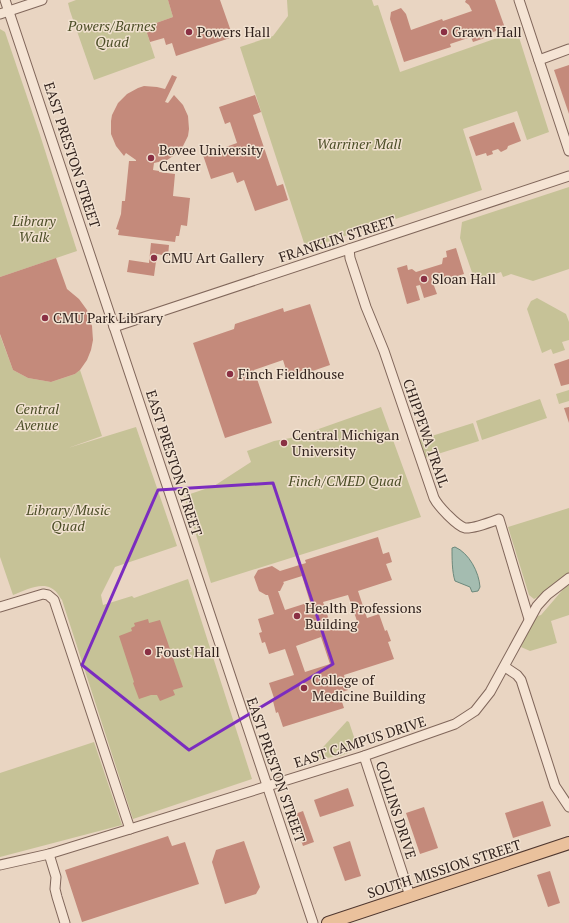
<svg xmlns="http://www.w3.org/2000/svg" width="569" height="923" font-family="'PT Serif',serif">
  <rect width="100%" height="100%" fill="#e9d5c2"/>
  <!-- green -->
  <g fill="#c6c297">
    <path d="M76,0H168L173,17L145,27L155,58L94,80L70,11L68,3Z"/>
    <path d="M287,0H372L374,6L378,5L400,72L517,31L549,132L527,140L517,111L463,129L482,190L306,249L240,47L273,36L288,16Z"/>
    <path d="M0,29L5,32L40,135L77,251L0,277Z"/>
    <path d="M569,187V269L533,281L511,274L503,277L501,272L475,281L460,238L462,222Z"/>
    <path d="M537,298L566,314L569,322V340L562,342L565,350L553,354L551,349L542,353L527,309L531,301Z"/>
    <path d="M0,335L13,370L28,378L51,382L75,374L80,370L102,436L68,448L136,427L177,546L115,567L101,595L103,605L132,596L134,598L188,579L252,779L133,819L62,600C59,596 56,590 51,588C40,582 24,591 13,595L0,557Z"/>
    <path d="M569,390V401L559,404L556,394Z"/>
    <path d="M540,399L547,418L482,440L476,421Z"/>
    <path d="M381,407L421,517L211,583L184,496L214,486L251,462L247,451L274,441L296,437Z"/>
    <path d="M473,423L479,441L425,458L419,440Z"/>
    <path d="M569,508V581L534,599L529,595L508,527Z"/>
    <path d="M569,585V615L551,621L557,643L530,651L521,647L534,617L541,615L566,586Z"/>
    <path d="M347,721L349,722L358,749L340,756L313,760L314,757Z"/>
    <path d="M94,742L122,825L0,857V773Z"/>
  </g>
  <!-- water -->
  <path fill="#a4bcb0" stroke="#6c897c" d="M455,547C469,553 479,572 480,587L478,591L472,592L470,587L455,581C452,572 452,558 452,548Z"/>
  <!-- building -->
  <g fill="#c48a7b" fill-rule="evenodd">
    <path d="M168,0H220L233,37L176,56L172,43L166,45L164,38L150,42L145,27L173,17Z"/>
    <path d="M466,0H495L505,28L487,34L488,37L473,42L471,37L450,44L451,47L404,62L390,19L391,12L401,8L406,14L411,30L442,19L443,21L472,11L469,5L465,2Z"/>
    <path d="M569,65V114L554,70Z"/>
    <path d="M172,75L177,77L165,102L168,103L174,95L183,105L188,116L189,129L188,136L182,148L178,153L167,160L154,163L153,170L159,171V172L175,174L173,196L190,198L187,226L181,225L179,236H176L175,242L118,235L119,230L116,229L121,214L122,201H125L129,161H136V160L126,153L124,156L116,146L111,134V121L112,115L118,103L127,94L138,88L144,86L157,87L165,89Z"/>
    <path d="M255,95L261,112L253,115L277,186L283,184L288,200L255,211L244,180L237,183L233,172L211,179L203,155L237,143L230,122L225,124L219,107Z"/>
    <path d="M514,122L521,141L508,146L507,149L501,152L498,149L492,151L493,154L487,156L486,153L476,156L469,137Z"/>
    <path d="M151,243L169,245L168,256L157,254L154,276L127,272L129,260L149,263Z"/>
    <path d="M456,248L464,274L433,283L437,294L424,298L420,285L416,286L420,300L407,304L397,268L407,265L408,270L412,269L416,272L442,264L443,258L447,257L446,251Z"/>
    <path d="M56,258L67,289L79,299L87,310L92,326L93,340L91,350L87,360L80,370L75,374L51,382L28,378L13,370L0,334V277Z"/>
    <path d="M310,304L330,365L289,379L283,360L254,370L272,423L225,438L193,343L234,329L235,324L283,308L284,312Z"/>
    <path d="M569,359V384L561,386L554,364Z"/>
    <path d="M569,407V423L564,408Z"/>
    <path d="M378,537L383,554L389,552L392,562L386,564L392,580L358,591L367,618L379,614L385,631L387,630L391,641L388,642L394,659L344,675L348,690L339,693L344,708L283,727L278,712L276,713L273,701H275L269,683L294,675L285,649L269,654L265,642L262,643L259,633L262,632L258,619L274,614L268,595H266L259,591L254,577L258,570L272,566L280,571L306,563L305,560ZM302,576L310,602L285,610L278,591H280L284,583L283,582ZM348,595L357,621L332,629L323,602ZM321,637L330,664L305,672L296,646Z"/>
    <path d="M148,619L149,623L160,620L183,687L173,690L175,695L160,701L157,695H151L139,699L133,683L134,682L119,636L132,631L131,628L135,626L134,623Z"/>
    <path d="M348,788L354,806L320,817L314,800Z"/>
    <path d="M543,801L551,826L513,838L505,813Z"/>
    <path d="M424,807L438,848L420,854L406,813Z"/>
    <path d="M303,811L314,842L303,846L292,815Z"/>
    <path d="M168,836L172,846L185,842L199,884L82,922L65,870Z"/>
    <path d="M244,841L260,887L256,894L225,904L212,862L216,850Z"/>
    <path d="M350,841L361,876L345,881L333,847Z"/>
    <path d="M550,871L560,903L548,907L537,875Z"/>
  </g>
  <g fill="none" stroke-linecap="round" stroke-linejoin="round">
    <defs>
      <g id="minor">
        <path d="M5,0L313,923"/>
        <path d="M519,0L569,151"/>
        <path d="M0,14L42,0"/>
        <path d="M539,60L569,49"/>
        <path d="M349,249L350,258L366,307L384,351L434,498C438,506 457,526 465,528C473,529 491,522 499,519L529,619"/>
        <path d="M114,327L569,176"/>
        <path d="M0,607L43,594L48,595L54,600L130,829"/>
        <path d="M505,667L517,675L521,680L555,786L569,807"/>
        <path d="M364,756L410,896"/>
        <path d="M49,854L56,877L55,889L57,897L65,923"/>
        <path d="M0,865L49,854L130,829L364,756L455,724L475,711L490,692L537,606L547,595L569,578"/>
      </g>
      <path id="major" d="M328,923L569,843"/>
    </defs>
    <!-- minor casing -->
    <use href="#minor" stroke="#81675b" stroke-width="11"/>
    <!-- major casing -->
    <use href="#major" stroke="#4f372f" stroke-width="14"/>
    <!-- minor -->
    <use href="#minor" stroke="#f5e4d4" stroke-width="9"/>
    <!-- major -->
    <use href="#major" stroke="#eac19c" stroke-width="12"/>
  </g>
  <!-- marked area -->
  <path fill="none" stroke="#7b2cbf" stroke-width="3" stroke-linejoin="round" d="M273,483L333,664L189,750L82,665L158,490Z"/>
  <!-- markers -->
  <g fill="#8a3044" stroke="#f1e1d0" stroke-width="1.5">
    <circle cx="189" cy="32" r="4"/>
    <circle cx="444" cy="32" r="4"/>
    <circle cx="151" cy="158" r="4"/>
    <circle cx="154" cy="258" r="4"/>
    <circle cx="424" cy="279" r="4"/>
    <circle cx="45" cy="318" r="4"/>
    <circle cx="230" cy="374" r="4"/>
    <circle cx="284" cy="443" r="4"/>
    <circle cx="297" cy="616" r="4"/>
    <circle cx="148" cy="652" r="4"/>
    <circle cx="304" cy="688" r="4"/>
  </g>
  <g text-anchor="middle" stroke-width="3" stroke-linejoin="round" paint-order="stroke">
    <!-- park labels -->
    <g font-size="14" font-style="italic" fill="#4b4d26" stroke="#f1e1d0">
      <text x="112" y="31">Powers/Barnes<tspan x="112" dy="16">Quad</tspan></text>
      <text x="359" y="149">Warriner Mall</text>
      <text x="34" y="226">Library<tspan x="34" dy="16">Walk</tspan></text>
      <text x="37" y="414">Central<tspan x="37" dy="16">Avenue</tspan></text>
      <text x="345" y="486">Finch/CMED Quad</text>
      <text x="68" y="515">Library/Music<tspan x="68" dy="16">Quad</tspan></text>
    </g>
    <!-- poi labels -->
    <g font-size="14" fill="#32231e" stroke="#f1e1d0" text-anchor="start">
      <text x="197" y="37">Powers Hall</text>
      <text x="452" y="37">Grawn Hall</text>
      <text x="159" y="155">Bovee University<tspan x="159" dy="16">Center</tspan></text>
      <text x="162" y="263">CMU Art Gallery</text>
      <text x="432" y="284">Sloan Hall</text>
      <text x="53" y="323">CMU Park Library</text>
      <text x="238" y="379">Finch Fieldhouse</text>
      <text x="292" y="440">Central Michigan<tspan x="292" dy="16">University</tspan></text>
      <text x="305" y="613">Health Professions<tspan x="305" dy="16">Building</tspan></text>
      <text x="156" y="657">Foust Hall</text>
      <text x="312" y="685">College of<tspan x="312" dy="16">Medicine Building</tspan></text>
    </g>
    <!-- street labels -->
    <g font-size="14" fill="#32231e" stroke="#f1e1d0">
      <text transform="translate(72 155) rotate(72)" y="5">EAST PRESTON STREET</text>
      <text transform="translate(337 239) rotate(-18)" y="5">FRANKLIN STREET</text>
      <text transform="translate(426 433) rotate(71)" y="5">CHIPPEWA TRAIL</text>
      <text transform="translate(174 463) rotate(72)" y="5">EAST PRESTON STREET</text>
      <text transform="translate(360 742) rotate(-18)" y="5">EAST CAMPUS DRIVE</text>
      <text transform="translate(276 770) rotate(71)" y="5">EAST PRESTON STREET</text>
      <text transform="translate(396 810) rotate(72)" y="5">COLLINS DRIVE</text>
      <text transform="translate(444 869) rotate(-18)" y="5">SOUTH MISSION STREET</text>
    </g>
  </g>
</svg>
